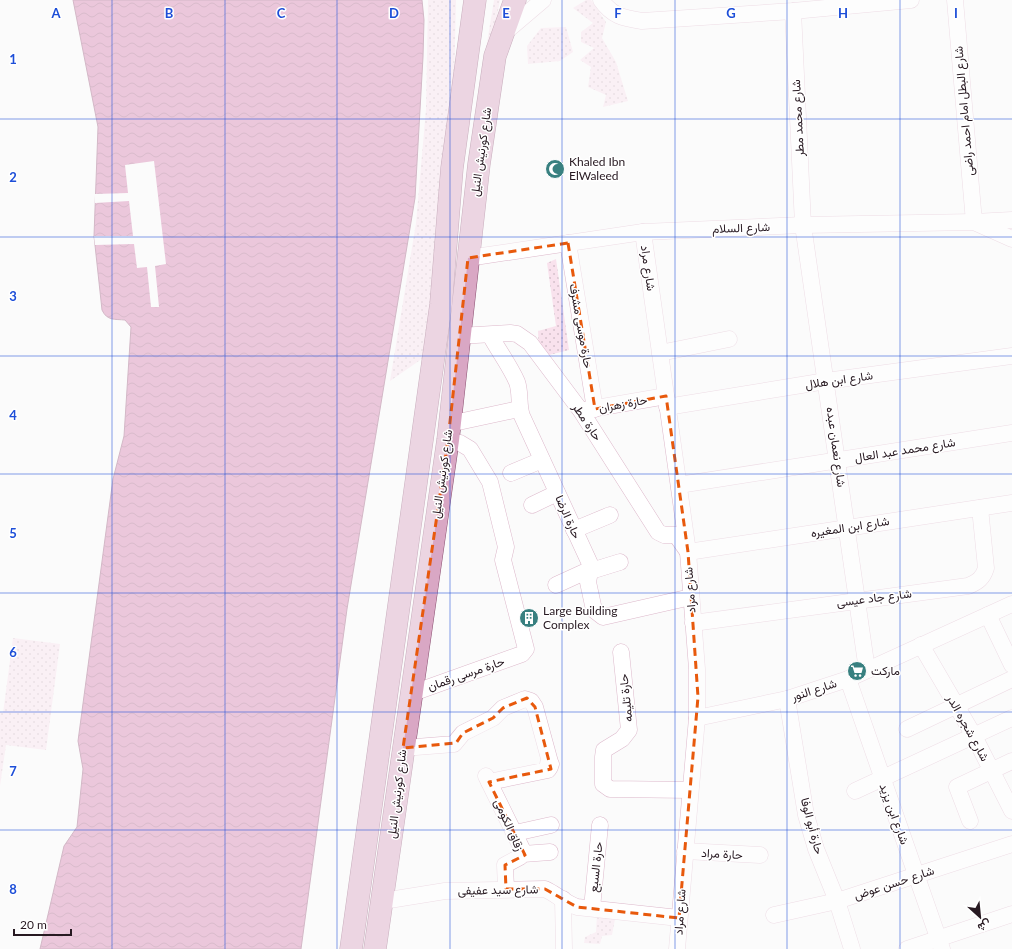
<svg xmlns="http://www.w3.org/2000/svg" width="1012" height="949" font-family="Lato,Vazirmatn,sans-serif">
  <defs>
    <pattern id="grass-dots" width="8" height="8" patternUnits="userSpaceOnUse"><rect width="8" height="8" fill="#f9e2ed"/><path d="M2 2h.1M6 6h.1" fill="none" stroke="#d5c1cb" stroke-width="1.8" stroke-linecap="round"/></pattern>
    <pattern id="water-waves" width="16" height="10" patternUnits="userSpaceOnUse"><rect width="16" height="10" fill="#d787b3"/><path d="M0 5q4-4 8 0t8 0" fill="none" stroke="#ae6e91"/></pattern>
  </defs>
  <rect width="100%" height="100%" fill="#fbfbfb"/>
  <!-- grass -->
  <g fill="url(#grass-dots)">
    <path d="M428,0H456L454,91L429,354L390,381L416,223L426,109Z"/>
    <path d="M494,0H500L489,58L484,61Z"/>
    <path d="M586,0H591L606,22L602,38L616,62L628,101L603,107L606,95L588,87L591,67L580,60L594,48L581,42V32L593,23L573,8Z"/>
    <path d="M566,27L573,52L560,61L528,64L527,46L541,28Z"/>
    <path d="M556,259L569,350L549,355L539,351L538,331L556,326L547,263Z"/>
    <path d="M13,638L60,644L46,750L6,745L0,786V712L3,713Z"/>
    <path d="M597,913L616,914L612,935L602,936L600,944L584,943L585,937L596,932Z"/>
  </g>
  <!-- water -->
  <path fill="url(#water-waves)" stroke="#a26687" d="M73,0H422L424,20L423,57L415,198L347,609L301,949H40L64,846L77,827L83,769L78,741L113,479L124,436L131,327L125,320C115,319 107,321 102,310L94,236L98,127Z"/>
  <!-- pier -->
  <path fill="#fbfbfb" d="M154,161L166,264L155,266L159,307H151L147,267L137,268L134,244L95,245L94,236H133L129,201L95,203V194L128,193L125,165Z"/>
  <g fill="none" stroke-linecap="round" stroke-linejoin="round">
    <defs>
      <g id="minor">
        <path d="M601,0C612,16 623,18 642,21L793,11L911,0"/>
        <path d="M955,0L974,222L1012,220"/>
        <path d="M793,11L803,225L867,670"/>
        <path d="M503,34L543,0"/>
        <path d="M643,232L688,552L697,669V718L677,949"/>
        <path d="M568,243L595,409"/>
        <path d="M468,258L643,232L803,225L974,222L1012,239"/>
        <path d="M490,335C498,350 510,366 517,382C521,393 518,405 522,416L591,566L588,582L594,610L603,617L691,597"/>
        <path d="M459,336L510,333L517,334L530,343L581,411L658,532L664,535H676L688,552L1012,503"/>
        <path d="M660,353L729,339"/>
        <path d="M667,407L826,381L1012,356"/>
        <path d="M585,410L666,396"/>
        <path d="M449,424L519,409"/>
        <path d="M511,473L542,460"/>
        <path d="M679,485L1012,433"/>
        <path d="M532,505L557,493"/>
        <path d="M574,530L610,515"/>
        <path d="M591,571L620,562"/>
        <path d="M556,585L591,569"/>
        <path d="M988,615L1012,665"/>
        <path d="M693,623L968,586C978,582 983,578 986,568L980,508"/>
        <path d="M921,645L974,736L1012,811"/>
        <path d="M621,652L629,730L622,739L604,750L603,757V784L610,789L690,790"/>
        <path d="M848,679L942,949"/>
        <path d="M410,694L522,654L526,649L503,560L506,547L490,482L470,449L460,443L448,440"/>
        <path d="M787,699L806,815L816,849L837,901L852,949"/>
        <path d="M697,718L787,699L848,679L1012,604"/>
        <path d="M907,729L1012,679"/>
        <path d="M403,748L454,744L463,733L493,718L503,708L525,699L531,701L535,707L550,762L551,764H548L550,767L548,770L489,782"/>
        <path d="M486,776L523,851L520,857L505,865L506,889"/>
        <path d="M855,791L1012,718"/>
        <path d="M970,821L957,787L1012,761"/>
        <path d="M515,833L551,825"/>
        <path d="M685,851L760,855"/>
        <path d="M523,854L550,852"/>
        <path d="M563,899L564,949"/>
        <path d="M383,901L445,891L545,889C556,894 565,903 577,907L679,918"/>
        <path d="M592,908L600,825"/>
        <path d="M774,915L837,901L1012,844"/>
        <path d="M907,949L1012,914"/>
      </g>
      <g id="primary">
        <path d="M351,949L441,304L452,168L475,0"/>
        <path d="M375,949L448,440L479,164L495,56L515,0"/>
      </g>
    </defs>
    <!-- minor casing -->
    <use href="#minor" stroke="#ddb8cb" stroke-width="17"/>
    <!-- primary casing -->
    <use href="#primary" stroke="#8a5071" stroke-width="23"/>
    <!-- minor -->
    <use href="#minor" stroke="#fff" stroke-width="16"/>
    <!-- primary -->
    <use href="#primary" stroke="#d9a7c4" stroke-width="22"/>
  </g>
  <!-- marked area -->
  <path d="M0 0H1012V949H0ZM568,243L595,409L666,396L688,552L698,697L679,918L577,907L545,889H506L505,865L525,855L489,782L551,769L535,707L527,698L503,708L493,718L463,733L456,743L403,748L448,440L468,258Z" fill="#fbfbfb" fill-opacity=".55" fill-rule="evenodd"/>
  <path fill="none" stroke="#e8590c" stroke-width="3" stroke-dasharray="8 5" stroke-linejoin="round" d="M568,243L595,409L666,396L688,552L698,697L679,918L577,907L545,889H506L505,865L525,855L489,782L551,769L535,707L527,698L503,708L493,718L463,733L456,743L403,748L448,440L468,258Z"/>
  <!-- grid -->
  <path fill="none" stroke="#1d4ed8" stroke-width="1" stroke-opacity="0.55" d="M112,0V949M225,0V949M337,0V949M450,0V949M562,0V949M675,0V949M787,0V949M900,0V949M0,119H1012M0,237H1012M0,356H1012M0,474H1012M0,593H1012M0,712H1012M0,830H1012"/>
  <!-- icons -->
  <defs>
    <symbol id="mosque-disc" viewBox="-11 -11 22 22"><circle r="9.5" fill="#388080" stroke="#fff"/><path d="M3.5-4.9A6 6 0 1 0 3.5 4.9A5 5 0 1 1 3.5-4.9Z" fill="#fff"/></symbol>
    <symbol id="building-disc" viewBox="-11 -11 22 22"><circle r="9.5" fill="#388080" stroke="#fff"/><path d="M-4-6H4V6H1V3H-1V6H-4ZM-2.5-4.3h1.7v1.8h-1.7ZM.8-4.3h1.7v1.8H.8ZM-2.5-1h1.7V.8h-1.7ZM.8-1h1.7V.8H.8Z" fill="#fff"/></symbol>
    <symbol id="supermarket-disc" viewBox="-11 -11 22 22"><circle r="9.5" fill="#388080" stroke="#fff"/><path d="M-6-5.5h2.5l.6 2H6L4.5 2H-2.5L-4.4-4H-6ZM-1.5 3.2a1.3 1.3 0 1 0 .1 0ZM3 3.2a1.3 1.3 0 1 0 .1 0Z" fill="#fff"/></symbol>
  </defs>
  <g fill-rule="evenodd">
    <use href="#mosque-disc" x="544" y="158" width="22" height="22"/>
    <use href="#building-disc" x="518" y="607" width="22" height="22"/>
    <use href="#supermarket-disc" x="846" y="660" width="22" height="22"/>
  </g>
  <g text-anchor="middle" stroke-width="3" stroke-linejoin="round" paint-order="stroke">
    <!-- street labels -->
    <g font-size="12" fill="#271921" stroke="#fff">
      <text transform="translate(964 111) rotate(-95)" y="4">شارع البطل امام احمد راضى</text>
      <text transform="translate(798 118) rotate(-93)" y="4">شارع محمد مطر</text>
      <text transform="translate(481 152) rotate(-82)" y="4">شارع كورنيش النيل</text>
      <text transform="translate(741 228) rotate(-2)" y="4">شارع السلام</text>
      <text transform="translate(648 268) rotate(82)" y="4">شارع مراد</text>
      <text transform="translate(581 326) rotate(80)" y="4">حارة موسى مشرف</text>
      <text transform="translate(839 380) rotate(-8)" y="4">شارع ابن هلال</text>
      <text transform="translate(623 404) rotate(-10)" y="4">حارة زهران</text>
      <text transform="translate(587 422) rotate(56)" y="4">حارة مطر</text>
      <text transform="translate(836 447) rotate(82)" y="4">شارع نعمان عبده</text>
      <text transform="translate(905 450) rotate(-9)" y="4">شارع محمد عبد العال</text>
      <text transform="translate(442 474) rotate(-82)" y="4">شارع كورنيش النيل</text>
      <text transform="translate(568 517) rotate(66)" y="4">حارة الرضا</text>
      <text transform="translate(850 527) rotate(-9)" y="4">شارع ابن المغيره</text>
      <text transform="translate(690 590) rotate(-94)" y="4">شارع مراد</text>
      <text transform="translate(874 598) rotate(-7)" y="4">شارع جاد عيسى</text>
      <text transform="translate(466 674) rotate(-19)" y="4">حارة مرسى رقمان</text>
      <text transform="translate(814 690) rotate(-18)" y="4">شارع النور</text>
      <text transform="translate(626 698) rotate(-96)" y="4">حارة تليمه</text>
      <text transform="translate(968 728) rotate(61)" y="4">شارع شجره الدر</text>
      <text transform="translate(397 794) rotate(-83)" y="4">شارع كورنيش النيل</text>
      <text transform="translate(894 814) rotate(70)" y="4">شارع ابن يزيد</text>
      <text transform="translate(509 825) rotate(66)" y="4">زقاق الكومى</text>
      <text transform="translate(812 826) rotate(75)" y="4">حارة أبو الوفا</text>
      <text transform="translate(722 854) rotate(3)" y="4">حارة مراد</text>
      <text transform="translate(596 867) rotate(-84)" y="4">حارة السبع</text>
      <text transform="translate(894 883) rotate(-18)" y="4">شارع حسن عوض</text>
      <text transform="translate(498 890) rotate(-1)" y="4">شارع سيد عفيفى</text>
      <text transform="translate(680 912) rotate(-86)" y="4">شارع مراد</text>
    </g>
    <!-- poi labels -->
    <g font-size="12" fill="#271921" stroke="#fff" text-anchor="start">
      <text x="569" y="166">Khaled Ibn<tspan x="569" dy="14">ElWaleed</tspan></text>
      <text x="543" y="615">Large Building<tspan x="543" dy="14">Complex</tspan></text>
      <text x="871" y="675">ماركت</text>
    </g>
  </g>
  <g font-size="13" text-anchor="middle" font-weight="bold" fill="#1d4ed8" stroke="#fff" stroke-width="3" stroke-linejoin="round" paint-order="stroke">
    <text x="56" y="18">A</text>
    <text x="169" y="18">B</text>
    <text x="281" y="18">C</text>
    <text x="394" y="18">D</text>
    <text x="506" y="18">E</text>
    <text x="618" y="18">F</text>
    <text x="731" y="18">G</text>
    <text x="843" y="18">H</text>
    <text x="956" y="18">I</text>
    <text x="13" y="64">1</text>
    <text x="13" y="182">2</text>
    <text x="13" y="301">3</text>
    <text x="13" y="420">4</text>
    <text x="13" y="538">5</text>
    <text x="13" y="657">6</text>
    <text x="13" y="776">7</text>
    <text x="13" y="894">8</text>
  </g>
  <!-- north arrow -->
  <g transform="translate(980 917) rotate(153)" stroke="#ffffff" stroke-width="3" paint-order="stroke">
  <path d="M0-3L7 15L0 10L-7 15Z" fill="#271921"/>
  <text y="-6" font-size="11" font-weight="bold" text-anchor="middle" fill="#271921">ش</text>
  </g>
  <!-- scale -->
  <path d="M14 929v6h57v-6" fill="none" stroke="#271921" stroke-width="2"/>
  <text x="20" y="929" font-size="12" fill="#271921" stroke="#ffffff" stroke-width="3" paint-order="stroke">20 m</text>
</svg>
